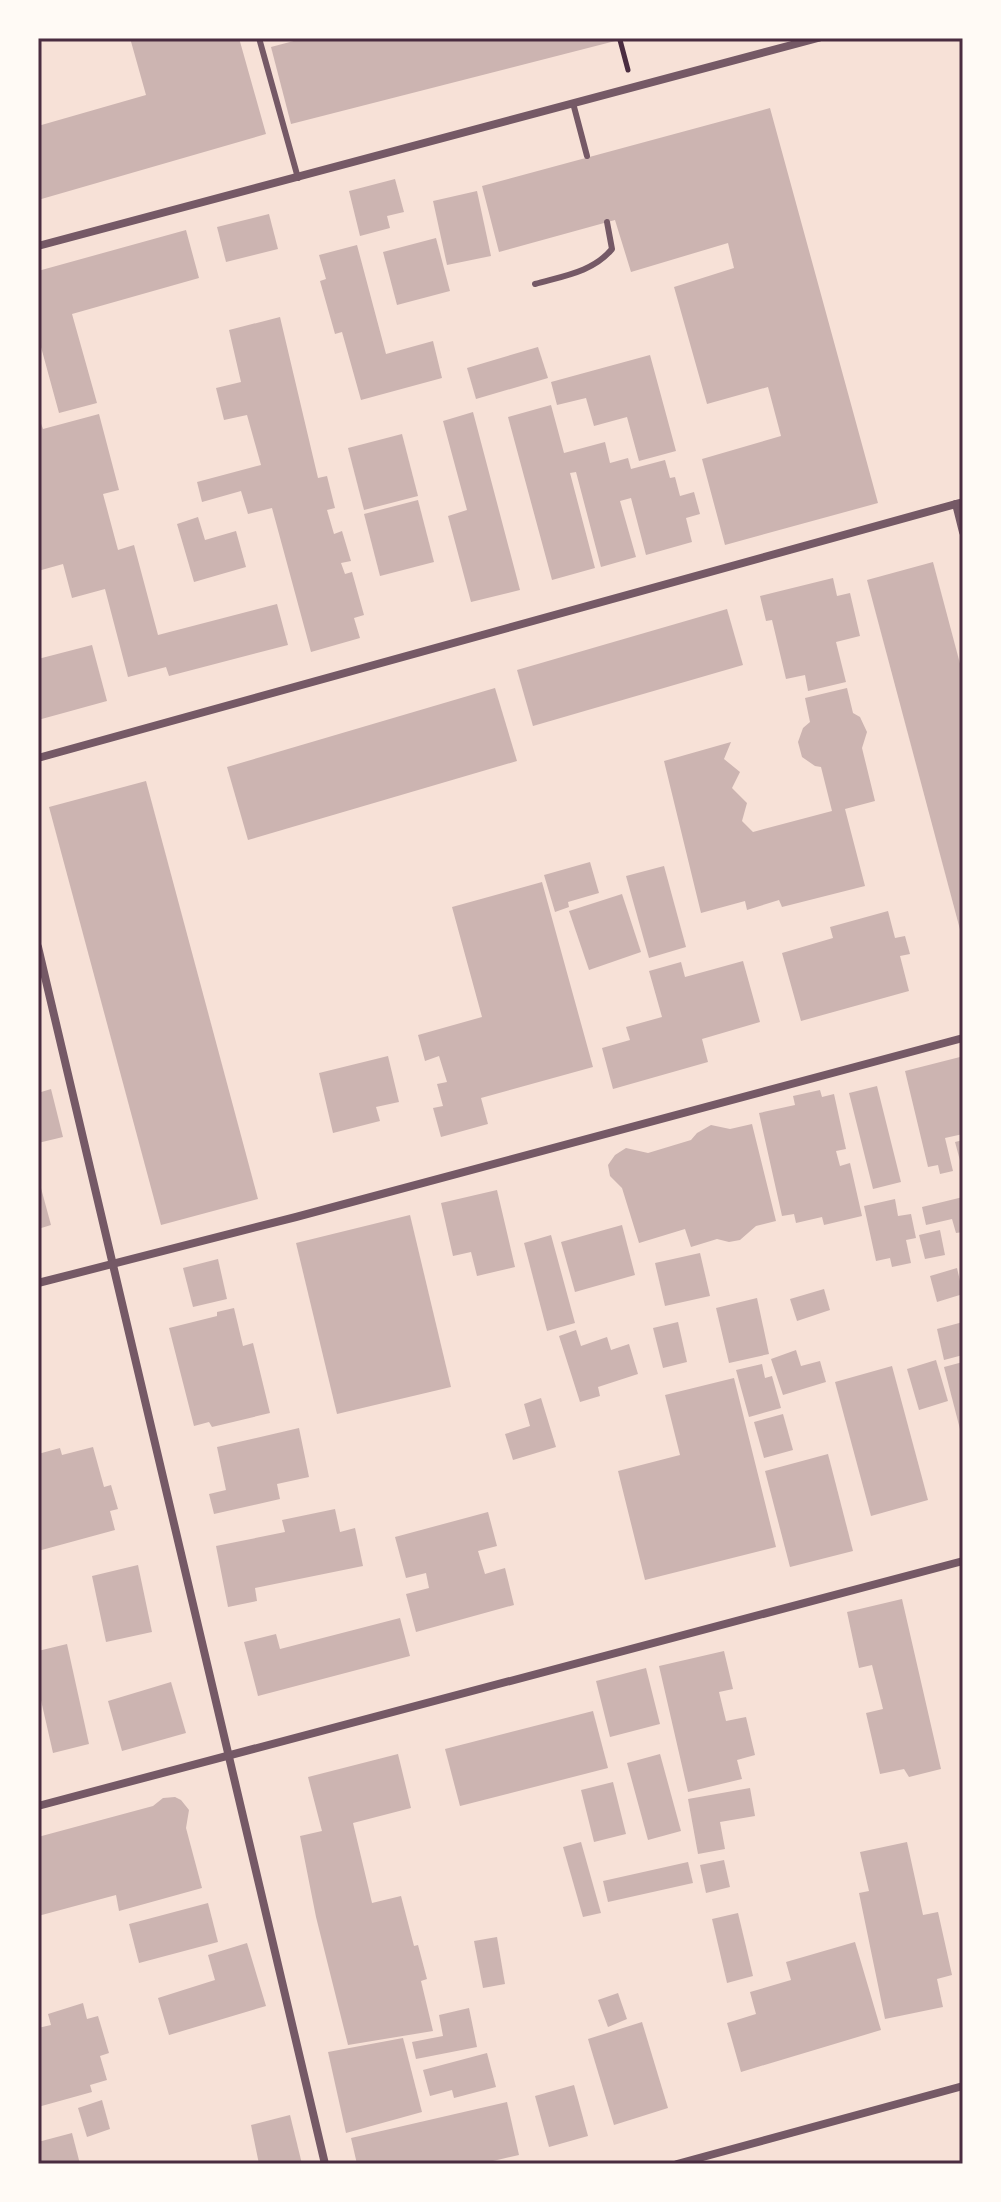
<svg xmlns="http://www.w3.org/2000/svg" width="1001" height="2202" font-family="'IBM Plex Sans',sans-serif">
  <rect width="100%" height="100%" fill="#f7e1d7"/>
  <!-- building -->
  <g fill="#ccb4b1">
    <path d="M130,38H239L266,134L38,200V126L146,95Z"/>
    <path d="M305,38H623V39L291,124L271,47Z"/>
    <path d="M770,108L878,503L725,545L702,459L781,436L768,387L707,404L674,287L734,268L728,243L631,272L615,220L499,252L482,186Z"/>
    <path d="M395,179L404,212L387,216L390,228L360,236L349,191Z"/>
    <path d="M477,191L491,256L447,265L433,201Z"/>
    <path d="M269,214L278,249L226,262L217,227Z"/>
    <path d="M186,230L199,278L72,314L97,403L59,413L38,336V271Z"/>
    <path d="M436,238L450,291L397,305L383,252Z"/>
    <path d="M357,245L386,354L433,341L442,378L361,400L342,332L335,334L320,281L326,279L319,255Z"/>
    <path d="M280,317L318,478L327,476L335,508L327,510L334,534L342,531L351,561L341,563L345,574L352,572L364,615L354,618L360,638L311,652L272,508L248,514L241,491L202,502L197,482L261,465L247,415L224,420L216,388L241,382L229,330Z"/>
    <path d="M538,347L548,378L476,399L467,368Z"/>
    <path d="M650,355L676,451L639,461L627,417L594,426L586,398L557,405L551,382Z"/>
    <path d="M551,405L564,453L605,442L610,463L628,458L631,469L665,460L670,478L675,477L680,496L694,492L700,514L686,518L692,542L646,555L631,498L620,501L636,557L601,567L576,472L570,473L595,568L552,580L508,417Z"/>
    <path d="M473,412L520,590L471,602L448,516L467,510L443,421Z"/>
    <path d="M99,414L119,490L103,494L118,550L134,545L158,635L277,604L288,645L169,676L166,667L128,677L105,589L72,598L63,564L38,571V415L43,429Z"/>
    <path d="M402,434L418,496L364,510L348,448Z"/>
    <path d="M418,500L434,562L380,576L364,514Z"/>
    <path d="M198,517L205,540L236,531L246,567L194,582L177,524Z"/>
    <path d="M933,562L963,675L962,937L867,580Z"/>
    <path d="M833,578L837,596L850,593L860,636L836,642L846,682L808,691L805,675L786,679L772,620L766,621L760,596Z"/>
    <path d="M727,609L743,665L533,726L517,670Z"/>
    <path d="M92,645L107,701L38,720V659Z"/>
    <path d="M495,688L517,761L248,840L227,767Z"/>
    <path d="M847,688L853,713L860,717L867,732L862,748L875,801L845,809L865,886L782,907L779,900L747,910L745,901L701,913L664,761L731,742L724,759L740,772L732,788L747,803L742,821L753,832L832,811L821,767L815,766L802,757L798,742L803,728L810,722L805,698Z"/>
    <path d="M146,781L258,1199L161,1225L49,807Z"/>
    <path d="M590,862L599,893L568,902L569,907L555,912L544,875Z"/>
    <path d="M664,866L686,947L649,958L626,876Z"/>
    <path d="M542,882L593,1067L481,1098L488,1124L441,1137L433,1108L443,1106L437,1084L447,1082L439,1056L425,1061L418,1035L482,1017L452,907Z"/>
    <path d="M622,894L641,952L589,970L569,911Z"/>
    <path d="M888,911L895,938L905,936L910,954L900,956L909,991L801,1021L782,953L833,938L830,927Z"/>
    <path d="M743,961L760,1022L702,1039L708,1062L613,1089L602,1048L630,1040L626,1027L662,1017L649,971L681,962L685,977Z"/>
    <path d="M388,1056L399,1102L376,1107L380,1121L333,1133L319,1073Z"/>
    <path d="M960,1057L963,1070V1134L945,1138L953,1171L940,1174L938,1165L928,1167L905,1071Z"/>
    <path d="M877,1086L901,1182L873,1189L849,1093Z"/>
    <path d="M51,1089L63,1137L38,1143V1093Z"/>
    <path d="M820,1090L822,1097L834,1094L846,1149L836,1151L840,1166L850,1163L862,1216L824,1225L822,1217L796,1223L794,1214L782,1216L759,1113L795,1105L793,1096Z"/>
    <path d="M752,1124L776,1221L756,1226L740,1240L729,1242L717,1239L691,1247L685,1229L639,1243L622,1188L610,1176L608,1165L615,1155L626,1148L648,1153L691,1140L697,1133L711,1125L730,1129Z"/>
    <path d="M963,1140V1168H962L955,1142Z"/>
    <path d="M38,1177L51,1225L38,1229Z"/>
    <path d="M497,1190L515,1267L477,1276L471,1252L453,1256L441,1203Z"/>
    <path d="M963,1197V1232L956,1233L952,1219L926,1225L922,1207Z"/>
    <path d="M895,1199L898,1216L911,1214L916,1238L906,1240L911,1263L892,1267L890,1258L876,1261L864,1206Z"/>
    <path d="M410,1215L451,1387L337,1414L296,1243Z"/>
    <path d="M622,1225L635,1275L575,1292L561,1242Z"/>
    <path d="M940,1230L945,1255L925,1259L919,1235Z"/>
    <path d="M551,1235L575,1323L547,1331L524,1243Z"/>
    <path d="M700,1253L710,1296L665,1306L655,1263Z"/>
    <path d="M218,1259L227,1299L193,1307L183,1268Z"/>
    <path d="M957,1268L963,1294L937,1302L930,1276Z"/>
    <path d="M824,1289L830,1310L797,1321L790,1299Z"/>
    <path d="M757,1298L769,1354L729,1363L716,1308Z"/>
    <path d="M234,1308L243,1346L253,1343L270,1413L212,1427L209,1422L194,1426L169,1328L217,1316V1312Z"/>
    <path d="M678,1322L687,1362L663,1368L653,1328Z"/>
    <path d="M963,1322V1355L944,1360L937,1329Z"/>
    <path d="M576,1330L581,1346L607,1337L611,1350L629,1344L638,1374L598,1387L600,1396L580,1402L559,1336Z"/>
    <path d="M796,1350L801,1366L820,1361L826,1382L783,1395L771,1359Z"/>
    <path d="M936,1360L948,1401L919,1410L907,1369Z"/>
    <path d="M963,1362V1437H962L944,1367Z"/>
    <path d="M762,1364L765,1378L772,1376L781,1408L749,1417L736,1370Z"/>
    <path d="M892,1366L928,1500L871,1516L835,1382Z"/>
    <path d="M734,1378L776,1547L645,1580L618,1471L680,1455L665,1395Z"/>
    <path d="M541,1398L556,1447L513,1460L505,1434L530,1426L524,1404Z"/>
    <path d="M783,1414L793,1450L764,1458L754,1422Z"/>
    <path d="M299,1428L309,1477L277,1484L280,1499L214,1514L209,1494L226,1490L217,1447Z"/>
    <path d="M93,1447L104,1487L111,1485L118,1509L110,1511L115,1530L38,1551V1454L60,1448L62,1455Z"/>
    <path d="M828,1454L853,1551L790,1567L765,1471Z"/>
    <path d="M335,1509L340,1532L355,1528L363,1566L255,1588L257,1601L228,1607L216,1546L285,1532L282,1520Z"/>
    <path d="M488,1512L497,1546L478,1551L485,1574L505,1568L514,1605L416,1632L406,1594L429,1588L426,1573L406,1578L395,1537Z"/>
    <path d="M138,1565L152,1632L106,1642L92,1576Z"/>
    <path d="M902,1599L941,1769L909,1777L904,1769L880,1774L866,1713L883,1709L872,1665L859,1668L847,1612Z"/>
    <path d="M400,1618L410,1656L258,1696L244,1642L276,1634L280,1649Z"/>
    <path d="M67,1644L89,1744L53,1753L38,1687V1651Z"/>
    <path d="M724,1651L733,1689L719,1692L726,1721L746,1717L755,1755L737,1760L742,1779L688,1792L659,1666Z"/>
    <path d="M646,1668L660,1724L610,1737L596,1681Z"/>
    <path d="M171,1682L186,1733L122,1751L108,1701Z"/>
    <path d="M593,1711L608,1768L460,1806L445,1749Z"/>
    <path d="M398,1754L411,1808L353,1823L372,1903L401,1896L414,1946L418,1945L427,1979L421,1981L433,2031L348,2045L316,1917L300,1836L322,1831L308,1777Z"/>
    <path d="M660,1754L681,1831L648,1840L627,1763Z"/>
    <path d="M613,1782L626,1834L594,1842L581,1790Z"/>
    <path d="M750,1788L755,1816L720,1822L725,1849L698,1854L688,1799Z"/>
    <path d="M175,1797L181,1800L189,1810L186,1828L202,1888L119,1911L116,1895L38,1916V1837L153,1806L163,1798Z"/>
    <path d="M581,1842L601,1913L583,1917L563,1847Z"/>
    <path d="M907,1842L923,1915L938,1912L952,1975L937,1979L943,2007L885,2019L859,1893L869,1891L860,1852Z"/>
    <path d="M724,1860L730,1887L706,1893L700,1865Z"/>
    <path d="M688,1862L693,1883L608,1902L603,1881Z"/>
    <path d="M208,1903L218,1942L139,1963L129,1924Z"/>
    <path d="M738,1913L753,1976L727,1983L712,1919Z"/>
    <path d="M497,1937L505,1984L483,1988L474,1941Z"/>
    <path d="M855,1942L881,2030L741,2072L727,2023L756,2014L750,1992L791,1980L786,1962Z"/>
    <path d="M247,1943L266,2006L169,2035L158,1998L215,1980L208,1955Z"/>
    <path d="M618,1993L627,2019L608,2027L598,2000Z"/>
    <path d="M83,2003L87,2019L98,2016L109,2053L100,2056L107,2080L90,2085L92,2092L38,2107V2028L51,2025L48,2014Z"/>
    <path d="M469,2008L477,2047L416,2059L412,2042L443,2036L439,2015Z"/>
    <path d="M642,2022L668,2108L614,2125L588,2039Z"/>
    <path d="M403,2038L422,2112L346,2133L328,2052Z"/>
    <path d="M487,2053L496,2087L454,2098L452,2090L430,2096L423,2070Z"/>
    <path d="M574,2085L588,2136L549,2147L535,2096Z"/>
    <path d="M102,2100L110,2129L87,2137L78,2108Z"/>
    <path d="M507,2102L519,2155L480,2164H357L351,2138Z"/>
    <path d="M290,2115L302,2164H259L251,2125Z"/>
    <path d="M72,2133L80,2164H38V2142Z"/>
  </g>
  <g fill="none" stroke-linecap="round" stroke-linejoin="round">
    <!-- path -->
    <path stroke="#4a2c40" stroke-width="5" d="M620,40L628,70"/>
    <!-- service -->
    <g stroke="#755966" stroke-width="6">
      <path d="M259,38L298,178"/>
      <path d="M573,103L587,156"/>
      <path d="M535,284C563,276 593,272 612,249L607,222"/>
    </g>
    <!-- minor -->
    <g stroke="#755966" stroke-width="8">
      <path d="M38,246L818,38"/>
      <path d="M956,504L963,532"/>
      <path d="M38,758L963,502"/>
      <path d="M38,947L325,2164"/>
      <path d="M38,1283L296,1217L963,1038"/>
      <path d="M38,1806L963,1561"/>
      <path d="M677,2164L963,2086"/>
    </g>
  </g>
  <!-- border -->
  <rect width="1001" height="2202" fill="none" stroke="#fffaf5" stroke-width="80"/>
  <rect x="40" y="40" width="921" height="2122" fill="none" stroke="#4a2c40" stroke-width="3"/>
</svg>
